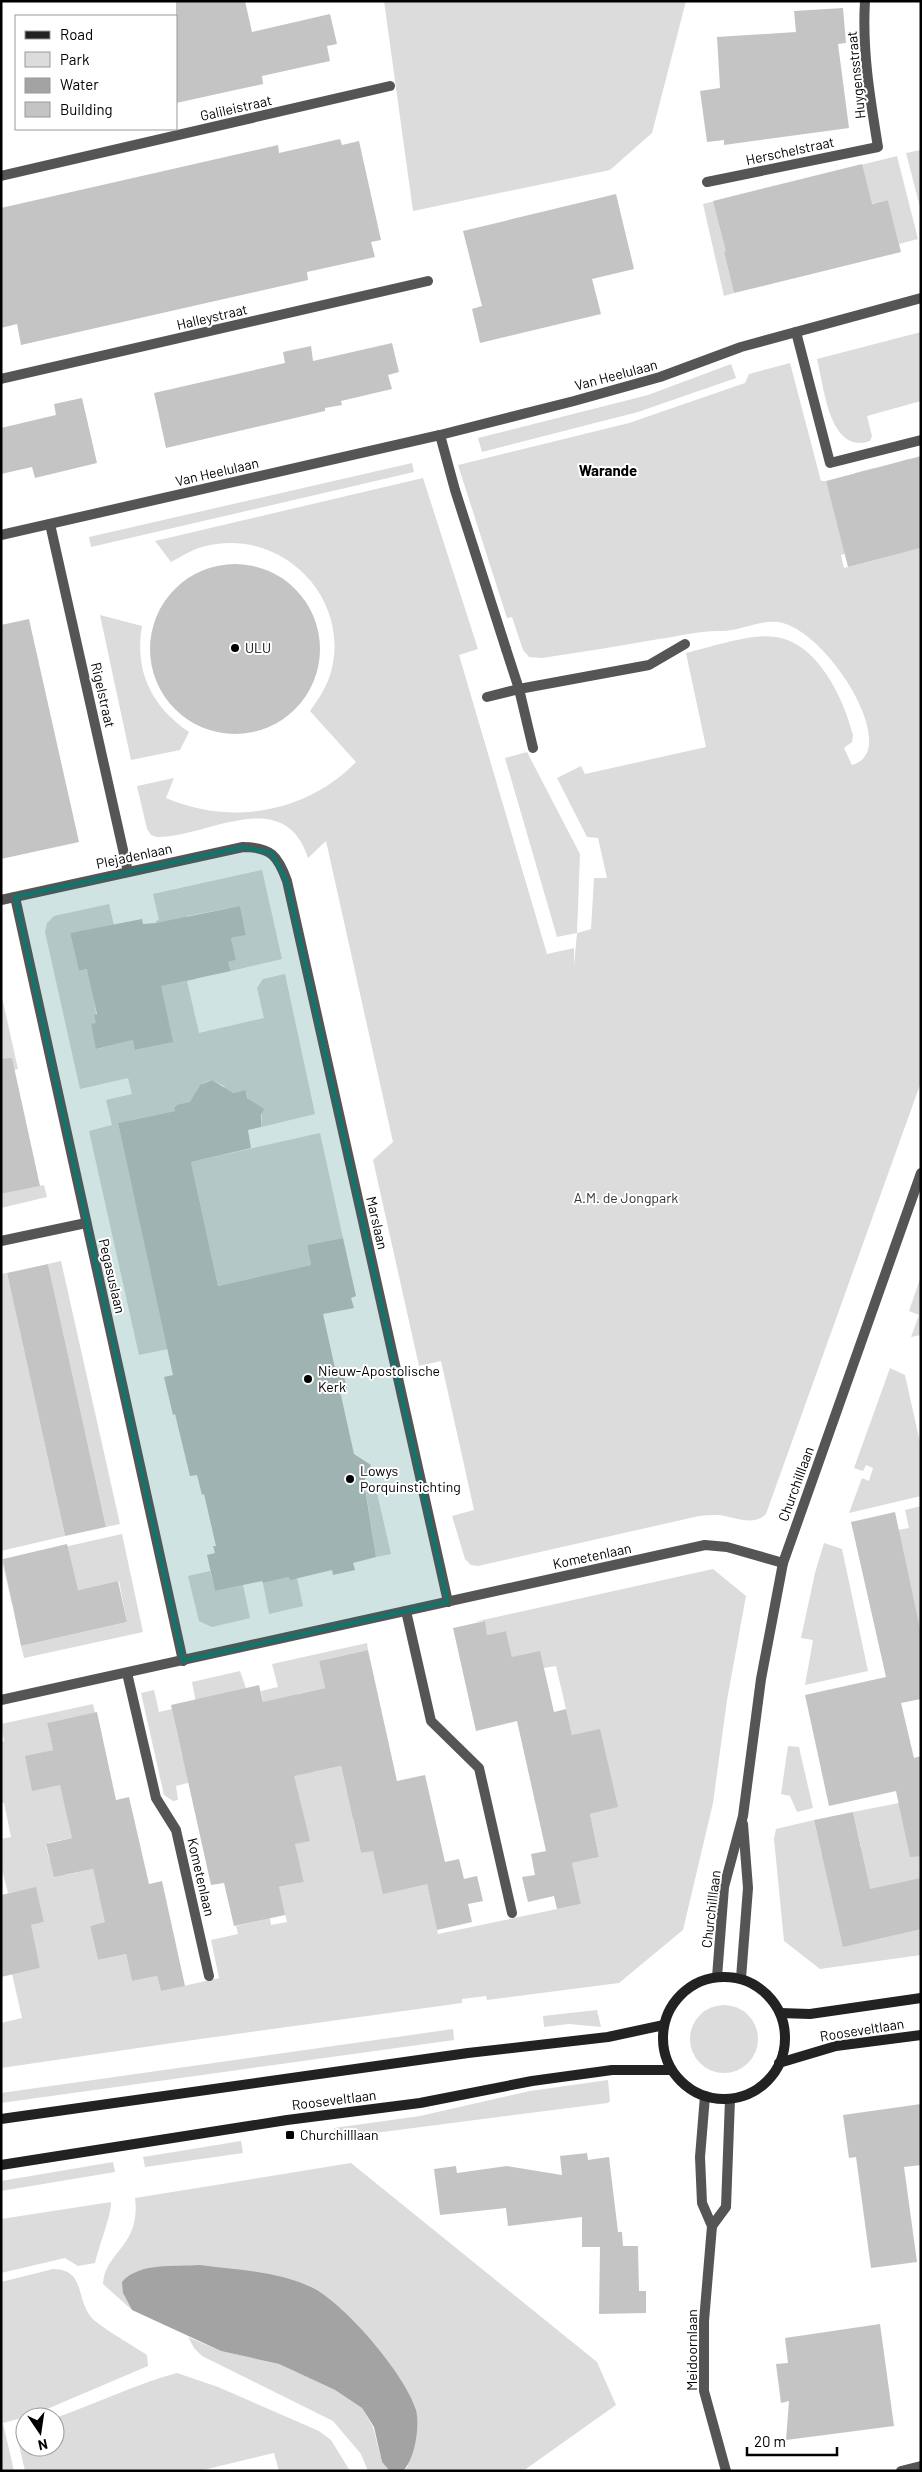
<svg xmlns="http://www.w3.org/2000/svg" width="922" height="2472" font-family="Barlow,sans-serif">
  <rect width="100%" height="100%" fill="#fff"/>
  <!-- green -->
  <g fill="#dcdcdc">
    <path d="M384,1H686L652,133L610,170L413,211Z"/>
    <path d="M921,150V211L906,153Z"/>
    <path d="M897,156L918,239L899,244L888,200L862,206L865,217L724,252L734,293L724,296L703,204Z"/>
    <path d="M921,332V401L867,416L872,436L870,441C829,455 824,386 817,359Z"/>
    <path d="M790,363L821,481H826L843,545L874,537L855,473L874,468L891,531L917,516L902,461L908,459L921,508V534L841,555L844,568L921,548V1082L766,1514C753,1527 735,1517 719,1515C712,1515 705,1515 699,1516L478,1566L471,1565L465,1559L452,1516L474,1510L441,1361L419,1366L373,1160L393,1142L326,841L308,858C284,783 206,838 157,837L151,835L147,829L137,786L174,778L166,798C231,826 306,813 356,762L310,711C321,696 330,681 333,663C346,589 274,526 202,547C191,550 181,557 171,562L155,541L423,478L478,649L459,655L547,954L574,948V966L577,933L557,937L505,758L527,752L580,854L577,933L591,929L594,878H607L598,838L587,837L557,778L581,766L585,774L706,747L686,653C712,647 751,633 776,637C818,643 844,699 853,735L852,742L844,748L852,765C904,751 826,628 778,622C758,620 740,631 722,631C703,630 679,636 659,639C620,646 581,652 542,658L529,657L523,650L512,617L507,618L458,465L629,423L745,383L749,374Z"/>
    <path d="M731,364L736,378L638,412L482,452L478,438L648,395Z"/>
    <path d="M412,463L414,472L91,547L89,537Z"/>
    <path d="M100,615L142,626C134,671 152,707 189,732L180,750L131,760Z"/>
    <path d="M262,870L282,959L231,971L228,962L236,960L231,938L246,935L240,906L187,916L196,979L187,981L199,1033L264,1018L257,988L263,979L285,974L315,1114L261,1127L262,1113L250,1111L246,1090L228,1094L224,1086L212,1080C200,1082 194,1090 195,1101L174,1108L175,1111L118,1123L168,1349L139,1355L89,1131L112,1125L106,1100L132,1094L128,1078L80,1089L45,932L47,923L54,916L109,904L114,925L70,933L79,971L88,969C91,985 97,1006 96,1023L91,1025L97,1049L133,1040L136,1050L172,1042L157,967L160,942L156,921L159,920L153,894Z"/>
    <path d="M1,993L18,1069L1,1073Z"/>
    <path d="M320,1133L343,1238L307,1245L311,1265L218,1286L191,1162Z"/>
    <path d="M44,1185L47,1197L1,1208V1194Z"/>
    <path d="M61,1261L120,1524L106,1527L48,1264Z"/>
    <path d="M7,1273L65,1536L1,1551V1274Z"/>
    <path d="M921,1276V1335L911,1337L919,1315L909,1311Z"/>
    <path d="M890,1368L905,1375L921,1447V1496L849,1513L862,1478L869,1481L873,1468L866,1465L863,1471L854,1468Z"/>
    <path d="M376,1489L391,1554L376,1557L366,1492Z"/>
    <path d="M921,1506V1633L898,1530L909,1528L905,1510Z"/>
    <path d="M122,1534L143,1632L24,1658L21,1646L127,1622L119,1581L12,1604L2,1561Z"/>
    <path d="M824,1543L842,1549L868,1671L805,1685L813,1640L801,1638L815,1573Z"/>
    <path d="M713,1569L746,1596L727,1700L713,1803L683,1930L619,1983L487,2000L486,1996L462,1999V2003L193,2040L1,2068V2023L22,2018L12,1974L40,1968L36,1951L16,1928L44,1922L36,1888L8,1893L1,1866V1839L11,1837L4,1803H1V1742L4,1741L1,1724L93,1704L95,1713L47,1723L53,1750L25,1757L60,1785L85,1835L48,1843L46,1847L50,1861L61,1859L65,1875L93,1869L99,1896L112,1893L118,1919L90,1926L98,1960L126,1954L132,1981L157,1976L161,1991L219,1978L211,1940L238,1934L236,1926L270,1918L271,1925L287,1922L285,1914H282L276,1888L304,1882L300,1865L259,1873L270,1735L261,1691L278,1687L272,1664L367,1643L368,1650L319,1661L325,1688L297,1694L313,1772L341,1766L347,1792L375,1786L353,1819L361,1853L389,1847L427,1884L438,1934L581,1904L572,1863L599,1857L590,1814L617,1807L613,1790L572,1735L556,1666L544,1668L512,1657L506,1631L487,1635L484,1621L474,1622Z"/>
    <path d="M210,1571L215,1591L243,1585L250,1618L212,1627L199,1621L188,1576Z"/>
    <path d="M289,1577L297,1578L303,1606L269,1614L263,1583Z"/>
    <path d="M240,1671L246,1688L198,1713L192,1682Z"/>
    <path d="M154,1690L159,1712L172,1709L182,1755L209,1749L215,1776L176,1786L178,1800L173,1801L164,1795L141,1693Z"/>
    <path d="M788,1746L799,1747L813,1808L797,1812L790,1796L781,1794Z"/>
    <path d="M899,1803L921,1811V1955L820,1969L784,1941L774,1839L776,1829L814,1820L822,1855L861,1847L853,1812Z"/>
    <circle cx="724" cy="2039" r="34"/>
    <path d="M597,2010L601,2027L569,2024L544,2027L543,2016Z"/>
    <path d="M453,2029L454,2040L1,2103V2093Z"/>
    <path d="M608,2080L610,2101L608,2103L336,2138L334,2128L420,2116L530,2091Z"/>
    <path d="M241,2141L243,2153L145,2167L143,2157Z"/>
    <path d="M113,2162L115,2172L1,2191V2181Z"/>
    <path d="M351,2163L597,2362L616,2405L523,2471H403L408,2466L416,2411L123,2293L132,2310L103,2284C105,2251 141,2247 135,2198Z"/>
    <path d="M111,2202C112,2213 98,2249 95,2263L78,2266L65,2258L1,2273V2219Z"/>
    <path d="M53,2269C86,2270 75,2297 91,2317C97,2325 135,2347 147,2355L148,2366L33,2415L3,2423L14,2471H1V2282Z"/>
    <path d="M188,2337L221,2351L279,2364L335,2390L362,2408L373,2427L382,2462L391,2471H368L361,2454L333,2421L202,2356L194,2348Z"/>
    <path d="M177,2373L218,2387L319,2431L331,2440L350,2471H279L274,2453L199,2471H25L16,2432L25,2429V2447H55V2418C96,2404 135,2384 177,2373Z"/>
  </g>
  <!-- water -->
  <path fill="#a3a3a3" d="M200,2265C237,2270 281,2271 315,2289C347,2307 405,2374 416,2410C420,2426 415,2459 403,2471L389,2470L382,2462L374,2427L362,2408L335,2390L279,2364L221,2351L132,2310L123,2293L122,2282C139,2262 175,2267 200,2265Z"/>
  <!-- building -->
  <g fill="#c4c4c4">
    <path d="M176,1H245L252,32L330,14L337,44L327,46L330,61L262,76L263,84L176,103Z"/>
    <path d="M843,8L846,43L838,44L849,128L724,145V140L707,142L700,91L720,88L717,37L796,32L794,11Z"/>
    <path d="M340,139L342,145L359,141L381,240L371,242L375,257L307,272L308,280L21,345L17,324L1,328V208L278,145L279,153Z"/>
    <path d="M862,164L872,204L888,200L901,252L734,293L724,252L726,251L713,201Z"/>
    <path d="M616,194L634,269L592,279L601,314L480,343L472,309L482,306L463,231Z"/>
    <path d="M392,343L399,372L388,375L392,389L341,401L342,405L325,408V411L166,448L154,393L285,363L283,352L311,346L313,361Z"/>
    <path d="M82,398L97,463L35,478L32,467L1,474V428L56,415L54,404Z"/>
    <path d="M921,456V548L848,567L826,481Z"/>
    <circle cx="235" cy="649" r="85"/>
    <path d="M29,619L79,842L1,859V625Z"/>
    <path d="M240,906L246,935L231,938L236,960L228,962L231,971L161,986L173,1042L135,1050L133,1040L96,1049L91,1024L96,1023L94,1015L97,1014L87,969L79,971L70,933L142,919L143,924L156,923Z"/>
    <path d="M12,1058L40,1186L1,1194V1059Z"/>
    <path d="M212,1080L233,1093L246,1090L247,1098L264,1109L261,1115V1127L248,1130L251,1148L191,1162L218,1286L311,1265L307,1245L343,1238L356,1296L351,1298L354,1308L323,1314L335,1368L342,1367L347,1389L340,1391L354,1454L371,1465L364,1482L376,1557L353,1563L355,1570L333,1575L332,1570L290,1580L289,1577L263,1583L262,1581L215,1591L207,1555L215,1553L213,1546H216L204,1494L202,1495L197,1475L190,1476L175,1414L173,1415L164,1377L173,1375L118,1123L175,1111L174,1108L177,1105L190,1102L200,1085Z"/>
    <path d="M48,1264L106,1527L65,1536L7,1273Z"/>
    <path d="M895,1512L921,1633V1699L901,1703L914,1758L921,1756V1856L910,1857L896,1791L829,1806L805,1695L886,1677L851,1522Z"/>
    <path d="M67,1544L78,1590L118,1581L127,1622L21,1646L3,1559Z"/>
    <path d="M485,1621L487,1635L506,1631L512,1657L540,1651L554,1712L566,1709L572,1735L600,1729L618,1807L590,1814L599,1857L572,1863L581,1904L557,1909L554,1896L528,1902L522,1877L535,1875L531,1854L546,1851L517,1721L476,1731L453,1628Z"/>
    <path d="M368,1650L397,1781L425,1775L445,1862L459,1859L464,1879L477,1876L483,1901L468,1904L472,1922L437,1930L427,1884L383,1894L373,1851L361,1853L341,1766L294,1776L310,1841L295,1844L304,1882L279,1887L285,1915L234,1926L224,1883L211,1885L171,1705L259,1685L263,1702L325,1688L319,1661Z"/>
    <path d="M97,1712L116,1800L129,1797L149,1884L162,1881L185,1986L161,1991L157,1976L132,1981L126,1954L98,1960L90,1926L105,1922L93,1869L54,1877L46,1844L72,1838L60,1785L32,1791L25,1756L53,1750L47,1723Z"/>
    <path d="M853,1812L870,1889L921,1878V1929L843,1947L814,1820Z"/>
    <path d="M36,1887L44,1922L31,1925L40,1968L1,1977V1895Z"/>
    <path d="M921,2104V2165L904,2167L917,2262L871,2268L856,2157L849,2158L843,2115Z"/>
    <path d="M587,2153L588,2160L609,2157L618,2232H622L623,2246H638L639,2291H646V2313L599,2314L600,2247H582V2217L508,2226L506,2208L440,2215L434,2169L456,2166L457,2173L507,2166L562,2175L560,2156Z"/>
    <path d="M880,2324L894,2426L786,2440L789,2401L781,2403L776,2364L788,2363L785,2338Z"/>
  </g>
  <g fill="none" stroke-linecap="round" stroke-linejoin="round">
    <!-- pedestrian -->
    <g stroke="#555" stroke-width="10">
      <path d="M506,649L519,689L649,665L685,644"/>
      <path d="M487,697L519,689L533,748"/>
    </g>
    <!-- minor -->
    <g stroke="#555" stroke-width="10">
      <path d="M1,176L390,86"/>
      <path d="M707,182L878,147C870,98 862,51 865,1"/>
      <path d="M796,332L830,463L921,440"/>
      <path d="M1,379L428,281"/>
      <path d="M440,435L455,490L506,649"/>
      <path d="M50,524L128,872"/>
      <path d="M1,535L440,435L574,401L660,377L741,347L921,298"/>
      <path d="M15,897L183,1661"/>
      <path d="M1,900L243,847C271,847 278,856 287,881L448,1602"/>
      <path d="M1,1241L86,1223"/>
      <path d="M406,1611L431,1721L479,1768L512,1913"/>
      <path d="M127,1673L156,1798L176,1830L209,1976"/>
      <path d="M1,1700L705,1545L727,1547L783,1563"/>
      <path d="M717,1977L724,1887L743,1816L761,1679L783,1563L921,1173"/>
      <path d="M741,1978L748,1888L743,1824"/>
      <path d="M705,2096L700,2157L702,2203L712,2226L704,2321V2391L726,2471"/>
      <path d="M712,2226L726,2207L730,2099"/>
      <path d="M901,2471L921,2466"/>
    </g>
    <!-- secondary -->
    <g stroke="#222" stroke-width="10">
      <circle cx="724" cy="2038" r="61"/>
      <path d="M780,2013L810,2014L921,1998"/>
      <path d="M779,2063L836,2046L921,2035"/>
      <path d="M1,2119L468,2053L608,2037L664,2025"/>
      <path d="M1,2165L287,2120L420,2103L532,2081L612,2070H671"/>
    </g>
  </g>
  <!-- marked area -->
  <path fill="#0f766e" fill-opacity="0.2" stroke="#0f766e" stroke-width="4" stroke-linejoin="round" d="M243,847L272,853L287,881L448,1602L183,1661L15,897Z"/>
  <!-- markers -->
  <g fill="#000" stroke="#fff" stroke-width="2">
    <circle cx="235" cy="648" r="5"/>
    <circle cx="308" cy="1379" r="5"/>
    <circle cx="350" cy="1479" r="5"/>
    <rect x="285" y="2130" width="10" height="10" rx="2.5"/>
  </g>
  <g text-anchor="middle" stroke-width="4" stroke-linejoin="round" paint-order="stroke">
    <!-- street labels -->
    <g font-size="14" fill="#000" stroke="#fff">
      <text transform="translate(856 75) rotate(-96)" y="5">Huygensstraat</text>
      <text transform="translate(236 108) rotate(-13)" y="5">Galileistraat</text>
      <text transform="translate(790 151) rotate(-12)" y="5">Herschelstraat</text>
      <text transform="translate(212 317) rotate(-13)" y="5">Halleystraat</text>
      <text transform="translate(616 375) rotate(-15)" y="5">Van Heelulaan</text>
      <text transform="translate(217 472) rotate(-13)" y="5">Van Heelulaan</text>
      <text transform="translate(103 695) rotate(77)" y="5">Rigelstraat</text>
      <text transform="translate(134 856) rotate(-12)" y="5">Plejadenlaan</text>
      <text transform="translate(377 1223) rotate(77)" y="5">Marslaan</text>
      <text transform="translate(112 1276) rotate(77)" y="5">Pegasuslaan</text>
      <text transform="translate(796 1484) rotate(-70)" y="5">Churchilllaan</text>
      <text transform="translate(592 1556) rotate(-12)" y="5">Kometenlaan</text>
      <text transform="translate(201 1877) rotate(77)" y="5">Kometenlaan</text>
      <text transform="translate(711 1909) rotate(-83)" y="5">Churchilllaan</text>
      <text transform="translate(862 2030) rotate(-9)" y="5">Rooseveltlaan</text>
      <text transform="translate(334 2100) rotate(-7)" y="5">Rooseveltlaan</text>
      <text transform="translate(692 2350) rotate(-90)" y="5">Meidoornlaan</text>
    </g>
    <!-- poi labels -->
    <g font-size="14" fill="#000" stroke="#fff" text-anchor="start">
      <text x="245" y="653">ULU</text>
      <text x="318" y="1376">Nieuw-Apostolische<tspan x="318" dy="16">Kerk</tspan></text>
      <text x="360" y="1476">Lowys<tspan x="360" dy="16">Porquinstichting</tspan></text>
      <text x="300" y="2140">Churchilllaan</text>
    </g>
    <!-- park labels -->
    <g font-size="14" fill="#333" stroke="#fff">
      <text x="626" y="1203">A.M. de Jongpark</text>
    </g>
    <!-- neighbourhood labels -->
    <g font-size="15" font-weight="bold" fill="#000" stroke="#fff">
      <text x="608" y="476">Warande</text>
    </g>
  </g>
  <!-- border -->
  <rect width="922" height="2472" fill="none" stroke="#000000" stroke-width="5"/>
  <!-- legend -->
  <rect x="15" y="15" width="162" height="115" fill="#ffffff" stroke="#999999"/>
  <rect x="25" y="31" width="25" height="8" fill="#222222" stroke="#999999"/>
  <text x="60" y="40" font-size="15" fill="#000000">Road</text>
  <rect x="25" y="52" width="25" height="15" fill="#dcdcdc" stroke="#999999"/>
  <text x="60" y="65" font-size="15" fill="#000000">Park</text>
  <rect x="25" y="78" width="25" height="15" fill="#a3a3a3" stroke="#999999"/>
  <text x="60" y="90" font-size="15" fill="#000000">Water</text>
  <rect x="25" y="102" width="25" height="15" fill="#c4c4c4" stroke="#999999"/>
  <text x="60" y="115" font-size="15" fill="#000000">Building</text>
  <!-- north arrow -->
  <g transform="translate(40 2432) rotate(167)"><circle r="24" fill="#ffffff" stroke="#999999"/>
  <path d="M0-4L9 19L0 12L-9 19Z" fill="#000000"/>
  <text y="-8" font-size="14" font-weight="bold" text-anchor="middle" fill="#000000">N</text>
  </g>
  <!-- scale -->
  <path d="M747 2447v8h90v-8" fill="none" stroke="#000000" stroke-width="2.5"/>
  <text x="754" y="2447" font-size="15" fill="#000000" stroke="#ffffff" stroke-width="4" paint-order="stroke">20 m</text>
</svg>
